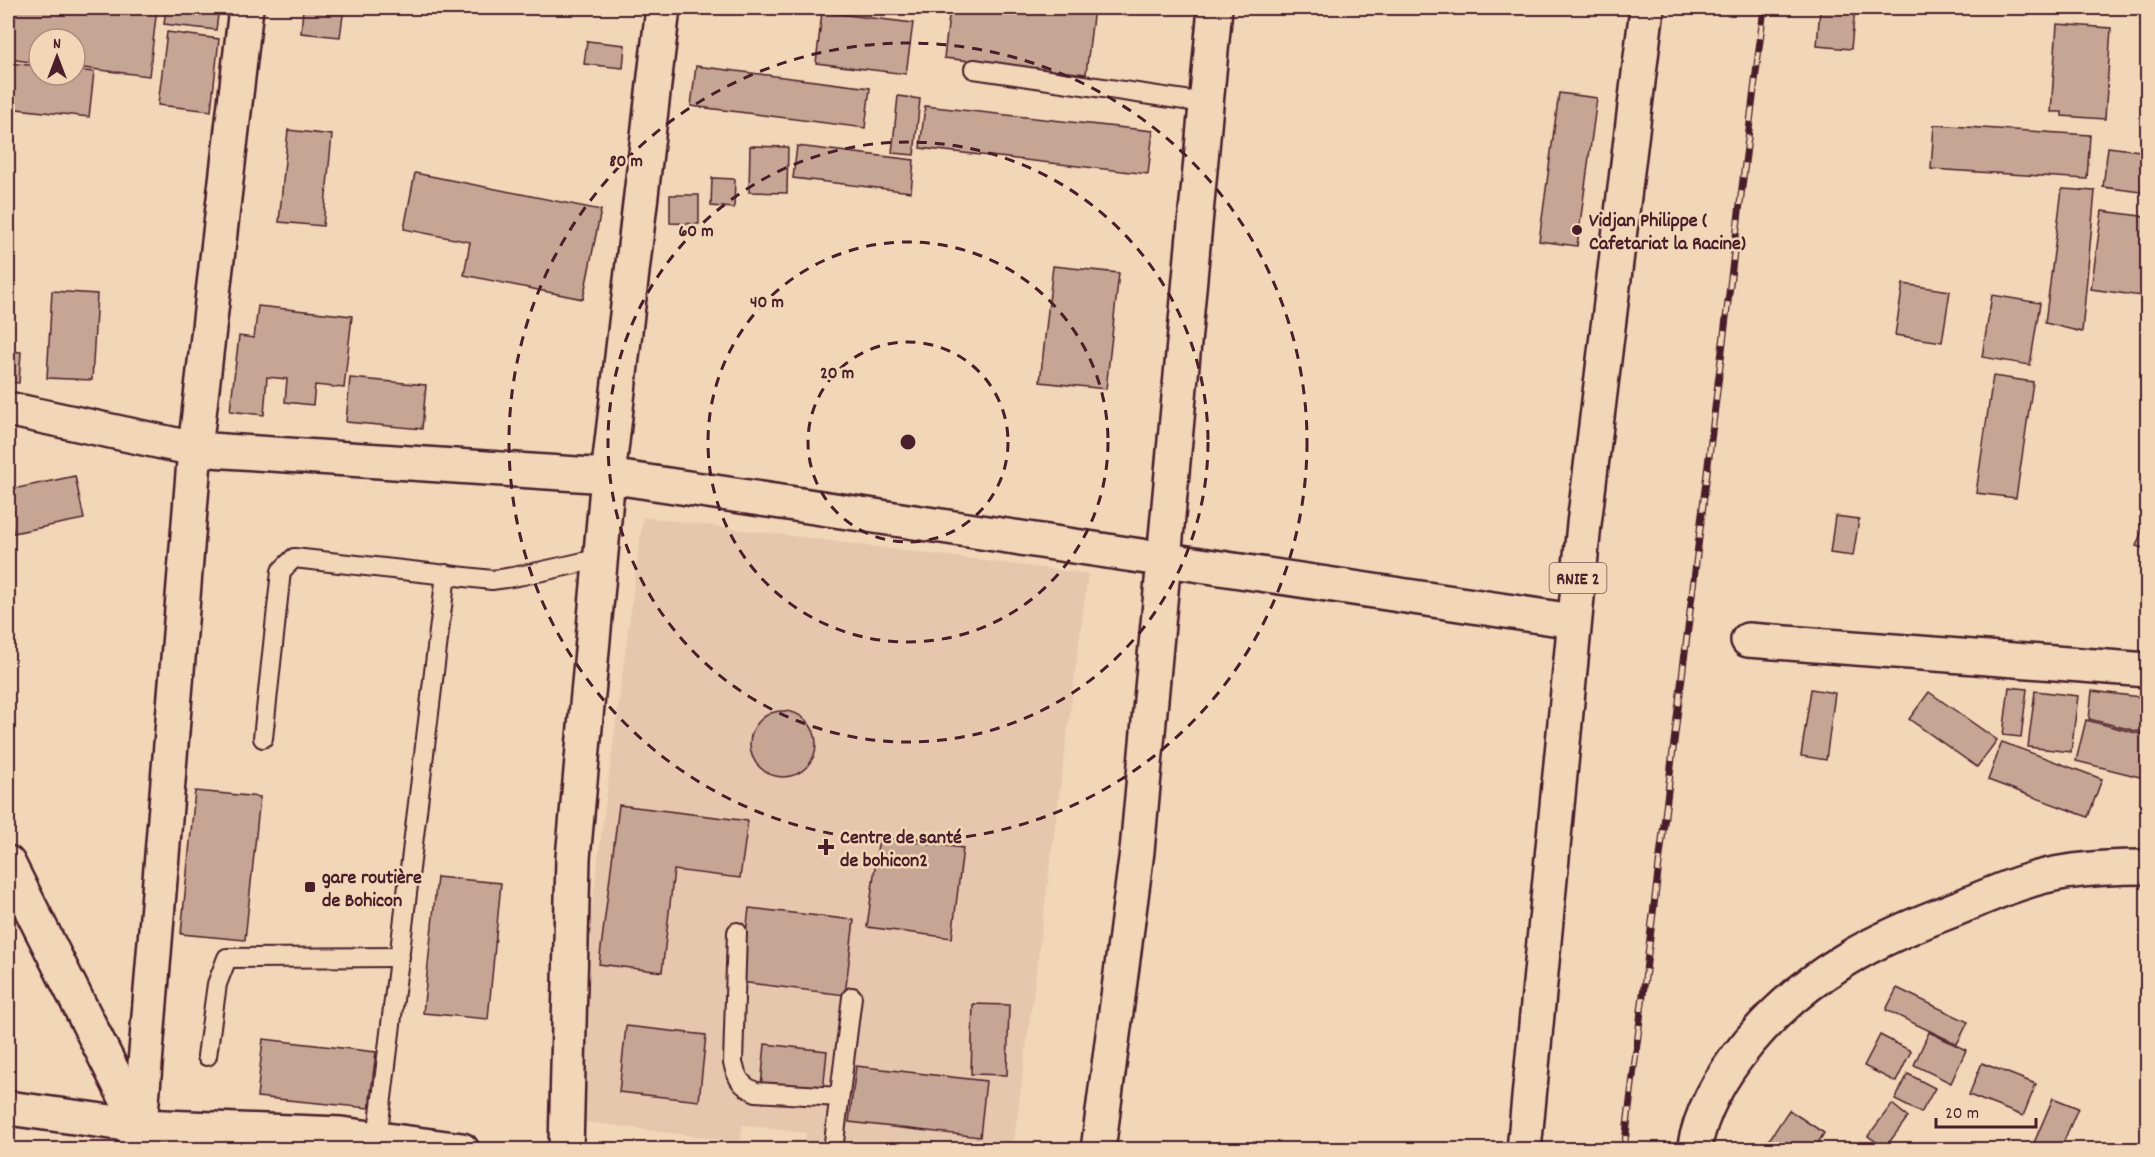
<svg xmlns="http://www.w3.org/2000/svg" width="2155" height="1157" font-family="Dekko,sans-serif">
  <rect width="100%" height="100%" fill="#f1d6b8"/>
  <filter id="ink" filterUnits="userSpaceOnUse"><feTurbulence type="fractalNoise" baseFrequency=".0167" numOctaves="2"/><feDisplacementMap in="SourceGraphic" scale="12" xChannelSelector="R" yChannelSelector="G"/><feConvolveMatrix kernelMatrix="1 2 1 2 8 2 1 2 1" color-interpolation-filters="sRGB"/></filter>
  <g filter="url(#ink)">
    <!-- built -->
    <path fill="#e4c7ad" d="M643,517L1088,574L1013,1149H804L806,1133L743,1125L740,1142L564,1119Z"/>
    <!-- building -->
    <g fill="#c5a593" stroke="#4a1f2b" stroke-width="1.5">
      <path d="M12,8H157L149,76L75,67V39H39V63L8,59Z"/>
      <path d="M166,8H219L216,30L164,24Z"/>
      <path d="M303,8H344L340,37L301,33Z"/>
      <path d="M950,8H1094L1086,74L944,58Z"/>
      <path d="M1820,8H1855L1851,49L1817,46Z"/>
      <path d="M822,12L913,23L906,74L816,63Z"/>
      <path d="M2057,24L2111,28L2105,119L2062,116V112H2051Z"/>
      <path d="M167,32L219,39L211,111L158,105Z"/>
      <path d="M587,41L625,45L623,68L584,64Z"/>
      <path d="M8,63L39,66V75H75V70L94,72L89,117L8,108Z"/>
      <path d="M696,66L870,88L865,128L691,106Z"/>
      <path d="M1559,93L1597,98L1577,246L1539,241Z"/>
      <path d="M898,96L920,99L914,155L892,153Z"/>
      <path d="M925,106L1153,131L1148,174L920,148Z"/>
      <path d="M1934,125L2090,135L2087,179L1931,169Z"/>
      <path d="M288,130L332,135L323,226L279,222Z"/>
      <path d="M750,146L788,147L787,193L749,192Z"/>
      <path d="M797,146L914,160L911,192L793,178Z"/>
      <path d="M2108,147L2148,152V193L2103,187Z"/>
      <path d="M415,173L601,210L583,299L464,275L470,242L404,229Z"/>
      <path d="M712,178L735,179L734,208L711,206Z"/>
      <path d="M2062,189L2095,191L2082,332L2045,323Z"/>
      <path d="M670,195H699V224L670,223Z"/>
      <path d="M2102,211L2148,217V297L2091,289Z"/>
      <path d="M1053,266L1119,273L1106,389L1040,382Z"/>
      <path d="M1903,284L1950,291L1942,342L1895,335Z"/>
      <path d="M52,291L97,294L92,380L47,378Z"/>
      <path d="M1992,295L2040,303L2030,365L1982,357Z"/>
      <path d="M258,306L352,316L344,388L315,385L313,405L285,402L287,379L267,377L264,415L230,411L239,336L254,338Z"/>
      <path d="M8,351L21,352L19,383L8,382Z"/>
      <path d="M1993,376L2033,382L2016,498L1976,493Z"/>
      <path d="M350,378L426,385L422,429L346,422Z"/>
      <path d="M75,476L84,519L13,533L8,508V490Z"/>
      <path d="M1835,516L1859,519L1853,556L1830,553Z"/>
      <path d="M2148,516V550L2136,546Z"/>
      <path d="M2009,687L2027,689L2021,737L2003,735Z"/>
      <path d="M1811,689L1835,693L1826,760L1801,756Z"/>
      <path d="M2035,691L2078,696L2071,752L2028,747Z"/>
      <path d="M2092,691L2148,698V721L2144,733L2089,719Z"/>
      <path d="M1929,692L1997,740L1977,767L1909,719Z"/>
      <circle cx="783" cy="744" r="33"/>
      <path d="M2086,720L2148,736V779L2076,761Z"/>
      <path d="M2002,742L2102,779L2088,817L1988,780Z"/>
      <path d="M195,791L260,797L245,940L181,934Z"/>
      <path d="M619,805L748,821L740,878L674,870L662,972L599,964Z"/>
      <path d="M879,837L963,848L952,938L867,927Z"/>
      <path d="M437,877L501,883L488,1019L423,1013Z"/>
      <path d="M749,908L854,920L845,995L740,982Z"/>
      <path d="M1897,988L1968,1022L1957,1044L1886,1010Z"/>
      <path d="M973,1004L1009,1005L1007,1075L971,1074Z"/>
      <path d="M626,1026L706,1035L699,1101L619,1092Z"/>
      <path d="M1929,1032L1966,1050L1951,1083L1914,1065Z"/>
      <path d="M1880,1035L1911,1051L1896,1082L1864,1066Z"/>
      <path d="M263,1039L376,1052L369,1108L257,1097Z"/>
      <path d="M765,1044L827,1051L823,1092L761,1086Z"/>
      <path d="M1982,1063L2036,1084L2023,1116L1969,1095Z"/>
      <path d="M856,1066L986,1081L980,1137L849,1122Z"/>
      <path d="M1908,1074L1935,1088L1921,1113L1895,1100Z"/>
      <path d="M2053,1098L2078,1108L2060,1150H2031Z"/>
      <path d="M1892,1104L1908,1117L1885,1148L1868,1136Z"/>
      <path d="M1789,1110L1824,1133L1814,1150H1777L1767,1143Z"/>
      <path d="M1753,1142L1762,1150H1747Z"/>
    </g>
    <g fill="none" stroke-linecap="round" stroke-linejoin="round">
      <defs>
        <g id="service">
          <path d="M974,69L1205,103"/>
          <path d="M263,738L281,571L294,558L492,580C529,576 564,565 600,559"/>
          <path d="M737,932L733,1063C737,1078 741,1086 756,1092L839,1097"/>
          <path d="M207,1056L217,984L227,958L400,957"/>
          <path d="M377,1139L446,574"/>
          <path d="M833,1150L852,997"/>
        </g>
        <g id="minor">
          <path d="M8,409L195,449L608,476L1573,621"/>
          <path d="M1748,640L2148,670"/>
          <path d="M8,1108L140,1126"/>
          <path d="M135,1150L140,1126L195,449L246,8"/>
          <path d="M566,1150L573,858L608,476L663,8"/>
          <path d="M1098,1150L1137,851L1215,8"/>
          <path d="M1694,1150C1707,1074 1778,1001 1842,962C1877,940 1919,923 1958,908C1992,894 2029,877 2066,872C2092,868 2121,867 2148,867"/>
        </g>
        <path id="secondary" d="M8,863L140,1126L341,1134L462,1150"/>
        <path id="trunk" d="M1524,1150L1584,524L1647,8"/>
      </defs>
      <!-- service casing -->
      <use href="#service" stroke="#4a1f2b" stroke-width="22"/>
      <!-- minor casing -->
      <use href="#minor" stroke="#4a1f2b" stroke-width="38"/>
      <!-- secondary casing -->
      <use href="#secondary" stroke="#4a1f2b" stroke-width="38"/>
      <!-- trunk casing -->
      <use href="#trunk" stroke="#4a1f2b" stroke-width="38"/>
      <!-- service -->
      <use href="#service" stroke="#f1d6b8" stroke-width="18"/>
      <!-- minor -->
      <use href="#minor" stroke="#f1d6b8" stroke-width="33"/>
      <!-- secondary -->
      <use href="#secondary" stroke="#f1d6b8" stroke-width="33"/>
      <!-- trunk -->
      <use href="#trunk" stroke="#f1d6b8" stroke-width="33"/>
      <defs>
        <path id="rail" d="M1624,1150L1764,8"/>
      </defs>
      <!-- rail casing -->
      <use href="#rail" stroke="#4a1f2b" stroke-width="7"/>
      <!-- rail -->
      <use href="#rail" stroke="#f1d6b8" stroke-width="4.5" stroke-dasharray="14" stroke-linecap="butt"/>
    </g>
  </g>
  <!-- distance rings -->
  <g fill="none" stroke="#4a1f2b" stroke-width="3" stroke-dasharray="10 8">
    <circle cx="908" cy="442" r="100"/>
    <circle cx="908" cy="442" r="200"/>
    <circle cx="908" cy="442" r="300"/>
    <circle cx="908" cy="442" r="399"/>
  </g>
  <!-- markers -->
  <g fill="#4a1f2b" stroke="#f1d6b8" stroke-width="2">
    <circle cx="1577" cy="230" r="6"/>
    <path d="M823 838h6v6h6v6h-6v6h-6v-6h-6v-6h6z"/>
    <rect x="304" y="881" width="12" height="12" rx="3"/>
  </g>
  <g text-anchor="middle" stroke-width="5" stroke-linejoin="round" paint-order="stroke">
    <!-- shield labels -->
    <rect fill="#f1d6b8" stroke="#7c5655" stroke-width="1.5" x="1549.5" y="563" width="57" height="30" rx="4.5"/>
    <g font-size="18" font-weight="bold" fill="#4a1f2b">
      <text x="1578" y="584">RNIE 2</text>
    </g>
    <!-- poi labels -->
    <g font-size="20" font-weight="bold" fill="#4a1f2b" stroke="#f1d6b8" text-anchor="start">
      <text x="1589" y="226">Vidjan Philippe (<tspan x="1589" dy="23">Cafetariat la Racine)</tspan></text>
      <text x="840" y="843">Centre de santé<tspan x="840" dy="23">de bohicon2</tspan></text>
      <text x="322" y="883">gare routière<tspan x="322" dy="23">de Bohicon</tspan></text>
    </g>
  </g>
  <circle cx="908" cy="442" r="9" fill="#4a1f2b" stroke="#f1d6b8" stroke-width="3"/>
  <g font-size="18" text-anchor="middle" font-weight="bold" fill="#4a1f2b" stroke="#f1d6b8" stroke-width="5" stroke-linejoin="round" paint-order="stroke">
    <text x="626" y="166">80 m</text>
    <text x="696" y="236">60 m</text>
    <text x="767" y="307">40 m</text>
    <text x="837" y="378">20 m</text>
  </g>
  <!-- margin -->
  <rect width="2155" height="1157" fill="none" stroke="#f1d6b8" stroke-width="30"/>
  <rect x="15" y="15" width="2125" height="1127" fill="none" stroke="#4a1f2b" stroke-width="2" filter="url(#ink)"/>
  <!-- north arrow -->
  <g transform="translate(57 57)"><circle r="28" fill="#f1d6b8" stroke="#ae8d80" stroke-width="1.5"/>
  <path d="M0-4.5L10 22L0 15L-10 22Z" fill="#4a1f2b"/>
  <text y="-9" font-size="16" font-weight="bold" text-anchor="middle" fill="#4a1f2b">N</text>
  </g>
  <!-- scale -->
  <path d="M1936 1118v9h100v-9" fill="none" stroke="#4a1f2b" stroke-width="3"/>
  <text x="1945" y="1118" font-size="18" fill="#4a1f2b" stroke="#f1d6b8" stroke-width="4.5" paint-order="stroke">20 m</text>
</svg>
